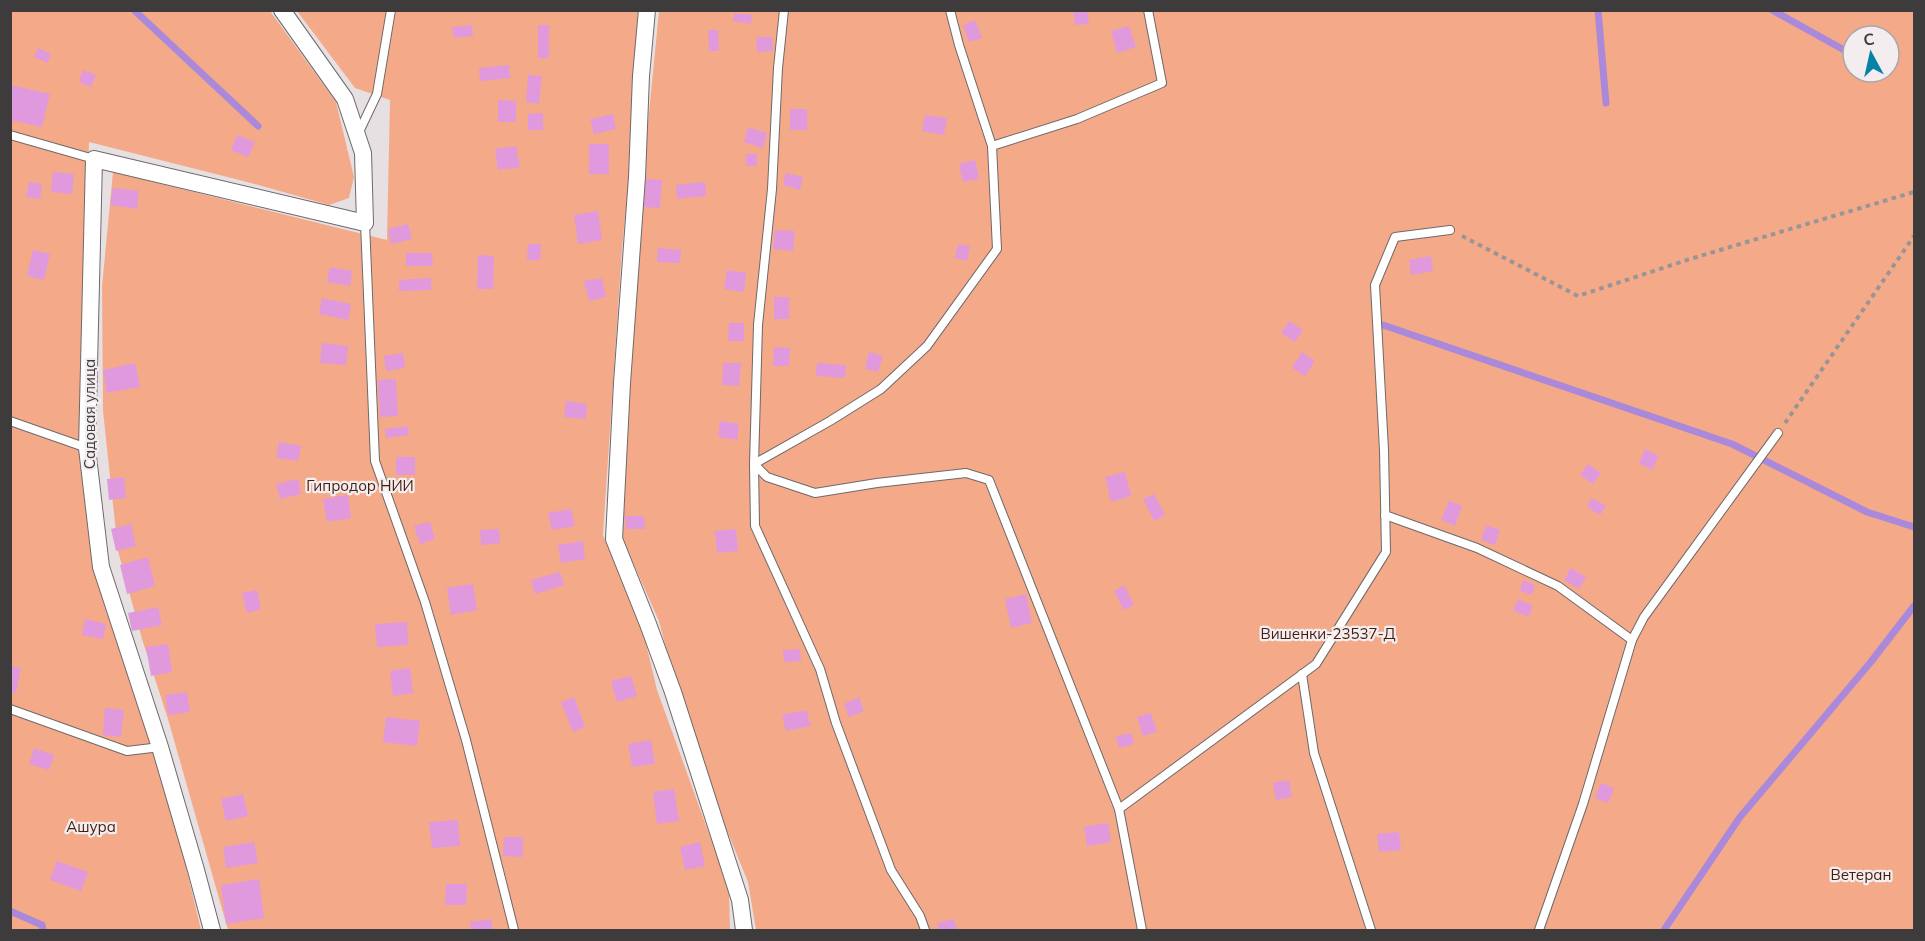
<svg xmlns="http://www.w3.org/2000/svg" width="1925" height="941" font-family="Mulish,sans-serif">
  <rect width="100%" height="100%" fill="#e6e0e2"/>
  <!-- green -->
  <g fill="#f4aa89" fill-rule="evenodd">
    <path d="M10,11H270L336,102L354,177L349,198L329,205L251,183L89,142L81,423L111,619L177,829L201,930H11Z"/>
    <path d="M297,11H638L629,177L622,248L603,535L644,635L657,690L729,889L730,930H228L168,719L142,639L118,551L103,411L102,287L113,172L387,240L390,100L355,88Z"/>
    <path d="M659,11H1914V930H756L748,882L690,740L659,621L621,536L636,245ZM1853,36H1889V72H1853Z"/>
  </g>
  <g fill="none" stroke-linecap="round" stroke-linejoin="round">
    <!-- stream -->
    <g stroke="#ab89da" stroke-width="7">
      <path d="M134,10L258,126"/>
      <path d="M1598,10L1606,103"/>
      <path d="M1772,10L1853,55"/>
      <path d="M1383,325L1732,444L1867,512L1914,527"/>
      <path d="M10,911L42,925L43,930"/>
      <path d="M1664,930L1740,817L1870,663L1914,606"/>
    </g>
  </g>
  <!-- building -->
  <g fill="#e099dc">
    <path d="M1073,10H1087L1089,24L1075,25Z"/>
    <path d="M735,13L752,15L751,24L733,21Z"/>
    <path d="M975,20L982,38L969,42L963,25Z"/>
    <path d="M472,25L473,36L454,38L452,27Z"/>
    <rect x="538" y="25" width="11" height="33"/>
    <path d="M1129,26L1136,47L1117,53L1111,31Z"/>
    <path d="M708,30H718L719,51H709Z"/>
    <path d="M756,37H772L773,51L757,52Z"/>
    <path d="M38,48L51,54L48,63L34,57Z"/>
    <path d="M509,65L510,78L480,81L479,68Z"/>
    <path d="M83,70L96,75L91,87L79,82Z"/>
    <path d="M528,75L542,76L539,104L526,102Z"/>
    <path d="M10,85L50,94L42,127L10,120Z"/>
    <path d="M498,100L516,101V122H498Z"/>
    <rect x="790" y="109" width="17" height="21"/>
    <path d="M543,113V130H528V114Z"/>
    <path d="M613,114L616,129L594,134L590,119Z"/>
    <path d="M925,115L947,118L944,135L922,131Z"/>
    <path d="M748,127L767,133L763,148L744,142Z"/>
    <path d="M237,135L255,142L248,157L231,150Z"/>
    <rect x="589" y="144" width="20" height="30"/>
    <path d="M516,146L520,167L498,170L495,149Z"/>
    <rect x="746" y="154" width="11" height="12"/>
    <path d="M975,160L979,179L963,182L959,164Z"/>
    <path d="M53,172L74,174L72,194L51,192Z"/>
    <path d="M786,173L803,177L800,190L783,185Z"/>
    <path d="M646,179L662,180L660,208L644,207Z"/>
    <path d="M29,182L42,184L40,199L26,197Z"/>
    <path d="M705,182L706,196L677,199L676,185Z"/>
    <path d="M113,188L139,191L137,209L110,205Z"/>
    <path d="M598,211L602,240L578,244L574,215Z"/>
    <path d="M408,224L412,239L391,244L388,229Z"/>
    <path d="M775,230L795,231L793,251L773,249Z"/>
    <path d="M528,244H541L540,260H527Z"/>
    <path d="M958,244L970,246L967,261L955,258Z"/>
    <path d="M658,248L681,250L680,263L657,262Z"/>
    <path d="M33,250L50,254L44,280L27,276Z"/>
    <path d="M406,253H432L433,266H406Z"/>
    <path d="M478,255L494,256L493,289H477Z"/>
    <path d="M1431,256L1433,271L1411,275L1409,260Z"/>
    <path d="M330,267L352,271L350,286L327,282Z"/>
    <path d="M727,270L746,273L744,292L724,289Z"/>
    <path d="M431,278V290L399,291V280Z"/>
    <path d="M602,278L606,297L589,301L584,281Z"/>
    <rect x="774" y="297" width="15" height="22"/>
    <path d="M322,298L351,304L348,320L319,314Z"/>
    <path d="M1289,321L1303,330L1295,342L1281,333Z"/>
    <path d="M729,323H744V341H728Z"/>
    <path d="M322,343L348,346L346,365L320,363Z"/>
    <path d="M774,347L790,348L789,366H773Z"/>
    <path d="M869,352L883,356L878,372L865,369Z"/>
    <path d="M1302,352L1315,361L1305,376L1292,368Z"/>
    <path d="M403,353L405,368L386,371L384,356Z"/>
    <path d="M135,363L140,387L107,393L103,370Z"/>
    <path d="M723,363H741L739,386L722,385Z"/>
    <path d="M817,363L846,365L845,378L816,376Z"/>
    <path d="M396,379L398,416L380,417L378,380Z"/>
    <path d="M566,401L587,404L586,419L564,417Z"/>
    <path d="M720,421L739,424L737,440L718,437Z"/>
    <path d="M408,426L409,435L386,438L385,429Z"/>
    <path d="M279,442L301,446L298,461L276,458Z"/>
    <path d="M1645,449L1659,456L1652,470L1639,463Z"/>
    <rect x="396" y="457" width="19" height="18"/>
    <path d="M1588,464L1601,473L1593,484L1580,475Z"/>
    <path d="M1125,472L1131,496L1111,502L1105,477Z"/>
    <path d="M124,477L126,498L109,500L107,479Z"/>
    <path d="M298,479L301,494L280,499L276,484Z"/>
    <path d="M1154,494L1165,515L1154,521L1143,499Z"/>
    <path d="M348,495L351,518L327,522L323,499Z"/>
    <path d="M1592,498L1606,506L1600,515L1587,507Z"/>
    <path d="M1449,501L1462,506L1455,526L1441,520Z"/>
    <path d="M571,509L575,526L552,530L548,513Z"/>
    <path d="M625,516H644L645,529H626Z"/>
    <path d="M430,522L435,539L420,544L414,526Z"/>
    <path d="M131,524L136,546L116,551L111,529Z"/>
    <path d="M1486,525L1500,530L1495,545L1481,540Z"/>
    <path d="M499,529L500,543L481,545L480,530Z"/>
    <path d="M736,529L738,551L717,553L715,531Z"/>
    <path d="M583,541L585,559L561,563L558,545Z"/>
    <path d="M148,557L155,586L127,594L120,565Z"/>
    <path d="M1571,568L1586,577L1579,589L1564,580Z"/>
    <path d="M560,572L564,585L535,594L531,580Z"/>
    <path d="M1523,580L1535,585L1532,595L1520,591Z"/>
    <path d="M473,584L477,610L451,615L447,588Z"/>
    <path d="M1124,585L1134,605L1124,610L1114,591Z"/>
    <path d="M257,590L261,609L247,613L242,593Z"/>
    <path d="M1026,594L1032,623L1011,628L1005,599Z"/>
    <path d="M1518,599L1533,606L1528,617L1513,610Z"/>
    <path d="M158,607L162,625L132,631L128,613Z"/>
    <path d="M85,619L106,624L103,639L82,635Z"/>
    <path d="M407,622L408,645L377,647L375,624Z"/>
    <path d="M168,644L172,672L151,676L146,647Z"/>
    <path d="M800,649L801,661L784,662L783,650Z"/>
    <path d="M10,666L21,668L16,693L10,692Z"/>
    <path d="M410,668L413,693L393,696L390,671Z"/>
    <path d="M631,676L637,696L617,702L611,681Z"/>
    <path d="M187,692L190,712L168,715L165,695Z"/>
    <path d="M574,697L585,727L573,732L561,702Z"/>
    <path d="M859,697L864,711L849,717L844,704Z"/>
    <path d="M105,708L124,710L121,737L103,735Z"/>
    <path d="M806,710L811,726L786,731L782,715Z"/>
    <path d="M1151,713L1157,732L1143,736L1137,717Z"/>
    <path d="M386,717L420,721L417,746L383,742Z"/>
    <path d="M1132,733L1134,744L1119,748L1116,736Z"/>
    <path d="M651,740L655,764L632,767L628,744Z"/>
    <path d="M34,748L54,755L49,770L29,764Z"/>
    <path d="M1289,780L1292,797L1276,800L1273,783Z"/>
    <path d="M1601,783L1614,788L1608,803L1595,798Z"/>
    <path d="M674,789L679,821L657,824L653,792Z"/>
    <path d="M243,794L248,816L226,821L221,799Z"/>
    <path d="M458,820L460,846L432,848L429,822Z"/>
    <path d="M1108,823L1111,842L1087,846L1084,827Z"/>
    <path d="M1399,832L1401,850L1379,852L1377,834Z"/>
    <path d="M504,837H523V857L503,856Z"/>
    <path d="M254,842L258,863L226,868L223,847Z"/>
    <path d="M700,842L705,866L685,870L680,847Z"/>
    <path d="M57,861L88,872L81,891L50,880Z"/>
    <path d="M259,879L264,918L226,924L221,885Z"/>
    <path d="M446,884H467L466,905H445Z"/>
    <path d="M491,919L493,930H471L470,922Z"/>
    <path d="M954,919L957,930H939L937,923Z"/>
  </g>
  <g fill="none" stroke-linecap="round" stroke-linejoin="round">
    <defs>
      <g id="service">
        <path d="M784,10L778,68L772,189L758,325L754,464L767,477L815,493L877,483L966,473L989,480L1119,809L1142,930"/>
        <path d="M950,10L959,45L992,146"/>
        <path d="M358,134L377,94L391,10"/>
        <path d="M10,135L94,159"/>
        <path d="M365,223L375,461L425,602L466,740L514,930"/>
        <path d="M10,421L87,448"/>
        <path d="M1385,515L1477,548L1558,586L1632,640"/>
        <path d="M1302,674L1314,753L1371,930"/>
        <path d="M10,709L127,751L160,747"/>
        <path d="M1119,809L1316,664L1386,552L1384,450L1375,285L1395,237L1450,230"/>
        <path d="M925,930L920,916L891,870L836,723L820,669L755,526L754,464L830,421L881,389L927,346L997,249L992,146L1077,119L1162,83L1148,10"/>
        <path d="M1539,930L1583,804L1632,640L1644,617L1778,433"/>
      </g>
      <g id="minor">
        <path d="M647,10L641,76L637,177L622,383L614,539L648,624L673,692L740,900L744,930"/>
        <path d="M212,930L196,870L160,747L101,567L87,448L94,159L365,223L363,153L345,99L282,10"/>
      </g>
    </defs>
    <!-- service casing -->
    <use href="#service" stroke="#6e696b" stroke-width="10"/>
    <!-- minor casing -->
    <use href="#minor" stroke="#6e696b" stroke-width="18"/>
    <!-- path -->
    <g stroke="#999496" stroke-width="4" stroke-dasharray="4.5 4.5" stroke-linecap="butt">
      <path d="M1462,236L1578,296L1690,259L1914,192"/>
      <path d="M1785,423L1914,236"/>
    </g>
    <!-- service -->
    <use href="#service" stroke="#fff" stroke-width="8"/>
    <!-- minor -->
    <use href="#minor" stroke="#fff" stroke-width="16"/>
  </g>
  <g text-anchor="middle" stroke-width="4.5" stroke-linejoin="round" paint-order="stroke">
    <!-- street labels -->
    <g font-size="15" fill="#3e3b3c" stroke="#f4edf0">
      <text transform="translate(90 414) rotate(-90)" y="5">Садовая улица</text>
    </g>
    <!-- park labels -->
    <g font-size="15" fill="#421e0e" stroke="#f4edf0">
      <text x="360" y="491">Гипродор НИИ</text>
      <text x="1328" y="639">Вишенки-23537-Д</text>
      <text x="91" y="832">Ашура</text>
      <text x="1861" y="880">Ветеран</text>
    </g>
  </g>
  <!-- border -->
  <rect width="1925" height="941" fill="none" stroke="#3e3b3c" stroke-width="24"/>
  <!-- north arrow -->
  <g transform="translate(1871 54) rotate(352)"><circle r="28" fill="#f4edf0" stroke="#aba6a8" stroke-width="1.5"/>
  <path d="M0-4.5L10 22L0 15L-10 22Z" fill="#0583a7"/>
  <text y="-9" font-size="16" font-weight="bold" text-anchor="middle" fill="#3e3b3c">С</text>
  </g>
</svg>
